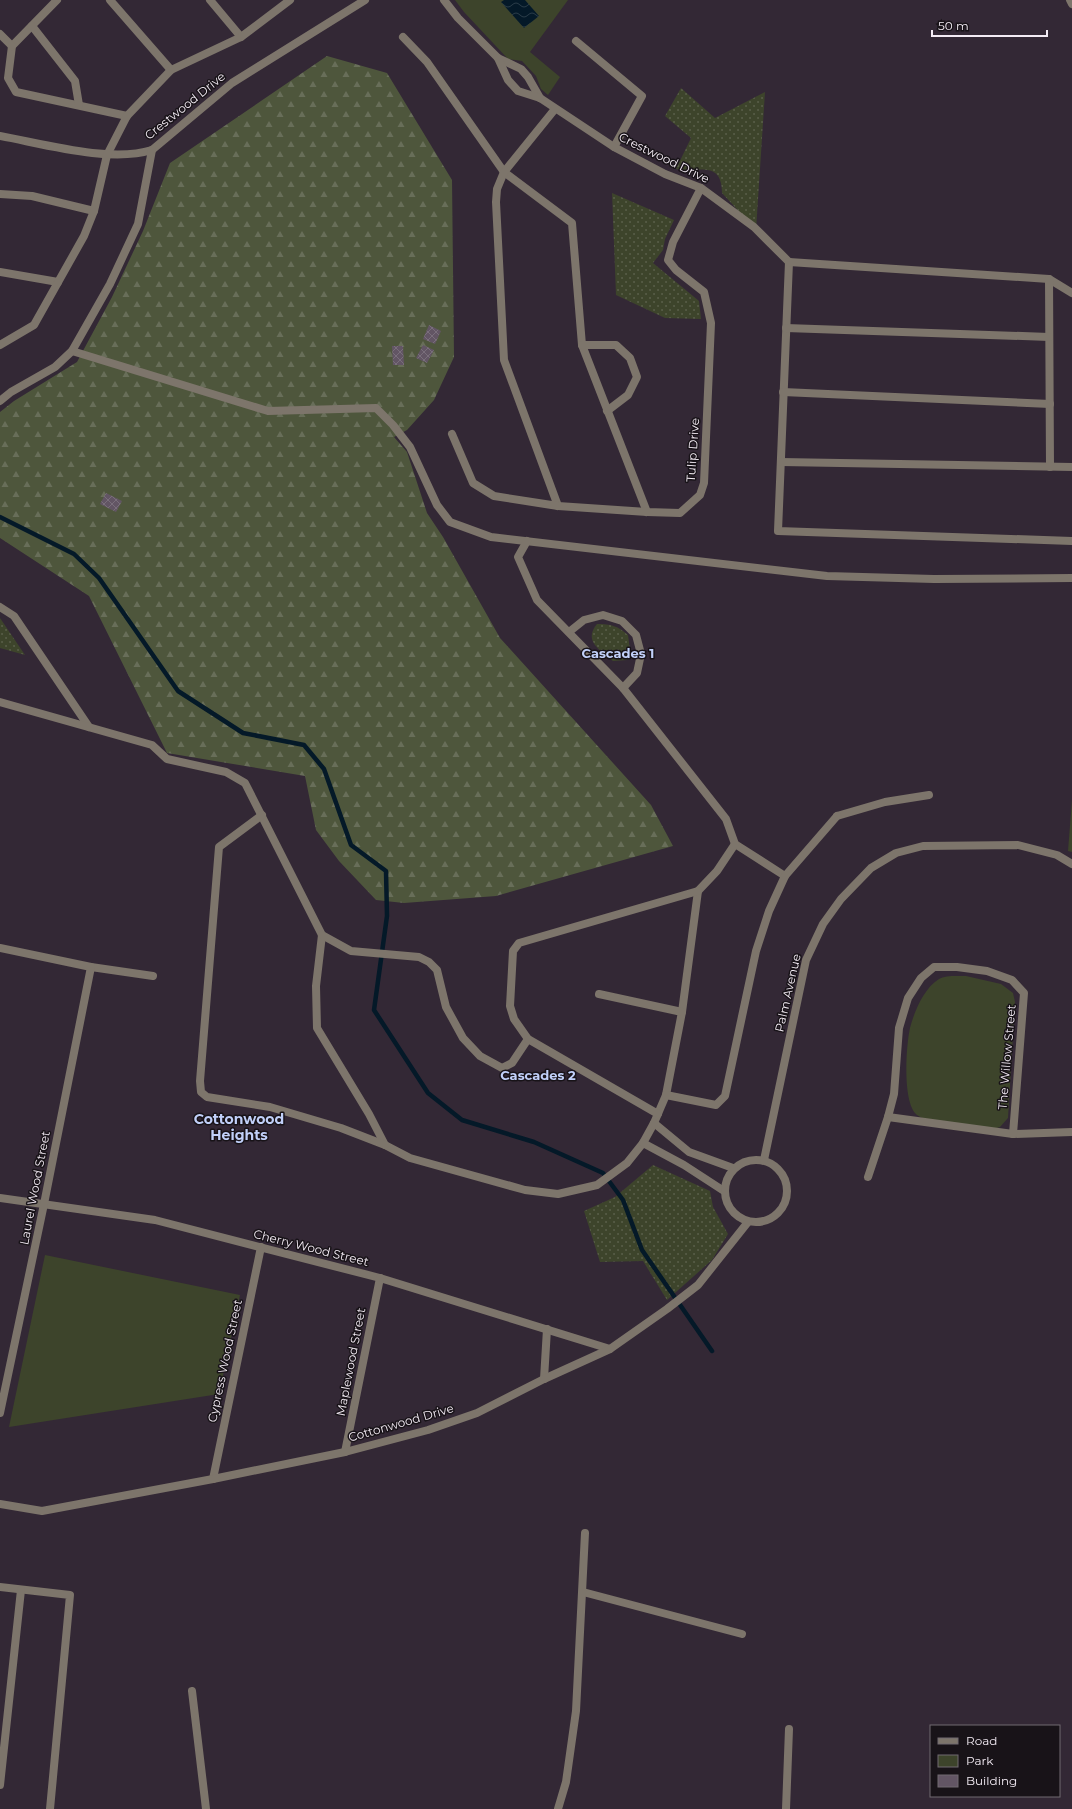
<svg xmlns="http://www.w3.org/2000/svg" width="1072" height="1809" font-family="Montserrat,sans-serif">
  <defs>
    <pattern id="grass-dots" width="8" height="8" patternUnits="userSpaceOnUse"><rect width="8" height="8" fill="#3d442b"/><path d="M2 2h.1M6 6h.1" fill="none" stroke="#5a5f4a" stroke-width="1.8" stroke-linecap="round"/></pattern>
    <pattern id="forest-firs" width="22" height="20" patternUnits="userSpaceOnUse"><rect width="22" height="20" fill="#4e563c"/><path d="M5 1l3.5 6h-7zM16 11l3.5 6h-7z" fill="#686e59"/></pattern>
    <pattern id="water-waves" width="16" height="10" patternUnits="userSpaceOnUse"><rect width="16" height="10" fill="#041928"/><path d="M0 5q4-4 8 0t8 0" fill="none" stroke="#293b48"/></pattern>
    <pattern id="building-cross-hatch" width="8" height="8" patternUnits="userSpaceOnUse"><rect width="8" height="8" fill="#625564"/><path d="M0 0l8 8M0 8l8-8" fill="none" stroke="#796e7b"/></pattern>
  </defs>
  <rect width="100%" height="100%" fill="#332835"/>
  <!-- grass -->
  <g fill="url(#grass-dots)">
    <path d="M681,88L715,118L765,92L756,230L722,193C722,159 697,173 676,169L691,138L665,116Z"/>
    <path d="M612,193L674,220L665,239L663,250L653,263L699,301L701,319L665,318L616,295Z"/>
    <path d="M0,618L25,655L0,648Z"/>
    <path d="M597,624C611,624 618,626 628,635L630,650L627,660L613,661C600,650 583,641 597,624Z"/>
    <path d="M653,1165L710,1191L713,1207L728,1234L712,1260L667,1300L643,1261L600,1262L584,1211L615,1197Z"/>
  </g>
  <!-- forest -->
  <path fill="url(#forest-firs)" d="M327,56L387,73L452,180L454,357L434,400L407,430L394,437L407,452L427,513L443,537L500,638L651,805L673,846L496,896L404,903L376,900L339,861L316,830L305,776L167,753L89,596L0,538V412L14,401L77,362L112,297L143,231L170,163Z"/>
  <!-- park -->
  <g fill="#3d442b">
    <path d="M455,0H568L530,52L560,77L548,95L541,89L536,76L522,61L508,59L464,12Z"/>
    <path d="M1072,800V852L1068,851Z"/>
    <path d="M966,976L1001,984L1013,993L1015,1002L1008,1118L1000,1127L991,1130C973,1127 930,1125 917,1115C902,1103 906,1046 910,1028C914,1012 924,988 939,979C945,975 958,976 966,976Z"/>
    <path d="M45,1255L240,1295L219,1394L9,1427Z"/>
  </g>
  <!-- water -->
  <path fill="url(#water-waves)" d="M504,0H525L539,16L524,28L501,2Z"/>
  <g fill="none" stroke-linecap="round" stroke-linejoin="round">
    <!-- stream -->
    <path stroke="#041928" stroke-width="4.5" d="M0,517L74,554L99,578L178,691L243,733L304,745L324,769L351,845L386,871L387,916L374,1010L428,1093L462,1120L534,1142L603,1173L623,1200L642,1250L712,1351"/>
  </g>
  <!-- building -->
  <g fill="url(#building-cross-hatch)">
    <path d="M429,325L441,331L435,344L423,339Z"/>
    <path d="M423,345L434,350L427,363L416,358Z"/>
    <path d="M392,346H403L404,365H393Z"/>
    <path d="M106,493L122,501L116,512L100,504Z"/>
  </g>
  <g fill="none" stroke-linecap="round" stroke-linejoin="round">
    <!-- service -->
    <g stroke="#7d756b" stroke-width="8">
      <path d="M837,816L885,802L929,795"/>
      <path d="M544,1379L547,1329"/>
      <path d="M786,1809L789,1729"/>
    </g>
    <!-- minor -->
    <g stroke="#7d756b" stroke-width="8">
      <path d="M57,0L12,46L8,78L16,92L127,116"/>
      <path d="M110,0L171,70"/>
      <path d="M210,0L241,37"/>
      <path d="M444,0L458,18L498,58L521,69L528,77L540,98"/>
      <path d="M1070,0L1072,4"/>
      <path d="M32,26L75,81L79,105"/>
      <path d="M0,34L12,46"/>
      <path d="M403,37L427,62L504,172L572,223L582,345L647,512"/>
      <path d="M576,41L642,96L614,147"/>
      <path d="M498,58L508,80L518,91L540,98L614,147L665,174L701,188L754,227L789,262"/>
      <path d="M555,109L504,172L497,189L496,202L504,360L558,506"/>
      <path d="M0,136C44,144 110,163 152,150L232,83L365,0"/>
      <path d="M0,194L32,196L94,211"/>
      <path d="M789,262L778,531L1072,541"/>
      <path d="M789,262L1049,279L1072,293"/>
      <path d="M0,272L58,282"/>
      <path d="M1049,279L1050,467"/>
      <path d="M786,328L1049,337"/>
      <path d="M0,345L34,325L84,236L94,211L107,155L127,116L171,70L241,37L290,0"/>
      <path d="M582,345H616L630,358L637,377L628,395L607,411"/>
      <path d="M72,351L268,411L376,408L393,425L410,447L437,505L450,522L491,537L827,576L934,579L1072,578"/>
      <path d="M783,392L1050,404"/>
      <path d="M0,401L11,392L55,367L72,351L110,284L138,224L152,150"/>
      <path d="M452,434L473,483L494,496L558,506L647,512L680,513L700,495L704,483L711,323L704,292L676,270L668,260L673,242L701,188"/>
      <path d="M781,462L1072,467"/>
      <path d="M527,541L518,557L537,600L623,688L726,819L735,844L785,876"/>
      <path d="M0,607L14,616L89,727"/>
      <path d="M569,632L584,620L603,615L622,621L636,635L641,654L637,673L623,688"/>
      <path d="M0,702L152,745L167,759L226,772L245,783L322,935L316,986L317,1028L369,1114L385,1145L410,1158L525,1190L558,1194L597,1185L627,1163L643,1143L654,1123L666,1095L682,1012L698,891L717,871L735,844"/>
      <path d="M262,815L219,847L200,1081L201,1092L207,1097L270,1107L341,1128L385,1145"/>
      <path d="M322,935L351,951L419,957L429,962L437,970L446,1007L463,1038L480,1056L502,1068L512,1063L528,1039"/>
      <path d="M0,948L91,967L153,976"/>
      <path d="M599,994L682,1012"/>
      <path d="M666,1095L716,1105L725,1096L756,951L769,911L785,876L837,816"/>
      <path d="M658,1114L528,1039L514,1019L510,1006L513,951L519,943L698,891"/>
      <path d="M888,1117L1013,1134L1072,1132"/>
      <path d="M654,1123L689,1152L733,1168"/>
      <path d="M643,1143L684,1165L724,1191"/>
      <path d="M868,1177L888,1117L894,1094L899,1028L908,998L921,978L934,967H957L987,971L1012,980L1024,993L1013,1134"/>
      <path d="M0,1198L155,1220L380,1278L610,1349"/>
      <path d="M0,1413L44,1204L91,967"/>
      <path d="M345,1452L380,1278"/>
      <path d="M213,1479L261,1247"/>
      <path d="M0,1587L70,1595L50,1809"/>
      <path d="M583,1592L742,1634"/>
      <path d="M192,1691L206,1809"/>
      <path d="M0,1785L21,1590"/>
      <path d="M558,1809L566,1782L576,1711L585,1533"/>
    </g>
    <!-- tertiary -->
    <g stroke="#7d756b" stroke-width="8">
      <circle cx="756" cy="1191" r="31"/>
      <path d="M764,1160L806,960L823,924L841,899L871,868L896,853L923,846L1018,845L1057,855L1072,864"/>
      <path d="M0,1504L42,1511L213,1479L345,1452L428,1430L477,1413L544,1379L610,1349L667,1309L698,1285L748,1222"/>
    </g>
  </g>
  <g text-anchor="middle" stroke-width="3" stroke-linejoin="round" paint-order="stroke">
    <!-- street labels -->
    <g font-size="12" fill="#f4ecf5" stroke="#181318">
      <text transform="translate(185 106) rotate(-39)" y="4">Crestwood Drive</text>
      <text transform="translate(664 158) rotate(26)" y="4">Crestwood Drive</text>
      <text transform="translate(693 450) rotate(-86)" y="4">Tulip Drive</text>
      <text transform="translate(788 993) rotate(-77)" y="4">Palm Avenue</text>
      <text transform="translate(1007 1057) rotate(-85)" y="4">The Willow Street</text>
      <text transform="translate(35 1188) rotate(-79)" y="4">Laurel Wood Street</text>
      <text transform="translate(311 1248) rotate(14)" y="4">Cherry Wood Street</text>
      <text transform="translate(225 1361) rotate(-78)" y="4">Cypress Wood Street</text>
      <text transform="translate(351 1362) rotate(-79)" y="4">Maplewood Street</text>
      <text transform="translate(401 1423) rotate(-16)" y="4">Cottonwood Drive</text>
    </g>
    <!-- neighbourhood labels -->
    <g font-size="13" font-weight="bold" fill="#c1d0f9" stroke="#181318">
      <text x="618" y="658">Cascades 1</text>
      <text x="538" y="1080">Cascades 2</text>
    </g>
    <!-- quarter labels -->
    <g font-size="14" font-weight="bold" fill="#c1d0f9" stroke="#181318">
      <text x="239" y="1124">Cottonwood<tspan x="239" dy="16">Heights</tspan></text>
    </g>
  </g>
  <!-- legend -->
  <rect x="930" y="1725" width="130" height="72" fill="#181318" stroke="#706a70"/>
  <rect x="938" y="1738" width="20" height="6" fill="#7d756b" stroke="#706a70"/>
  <text x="966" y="1745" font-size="12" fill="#f4ecf5">Road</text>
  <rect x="938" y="1755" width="20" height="12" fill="#3d442b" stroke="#706a70"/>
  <text x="966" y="1765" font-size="12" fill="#f4ecf5">Park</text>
  <rect x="938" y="1775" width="20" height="12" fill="#625564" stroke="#706a70"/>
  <text x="966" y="1785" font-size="12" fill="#f4ecf5">Building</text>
  <!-- scale -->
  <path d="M932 30v6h115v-6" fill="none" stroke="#f4ecf5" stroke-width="2"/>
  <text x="938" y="30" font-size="12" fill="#f4ecf5" stroke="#181318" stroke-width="3" paint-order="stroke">50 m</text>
</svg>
